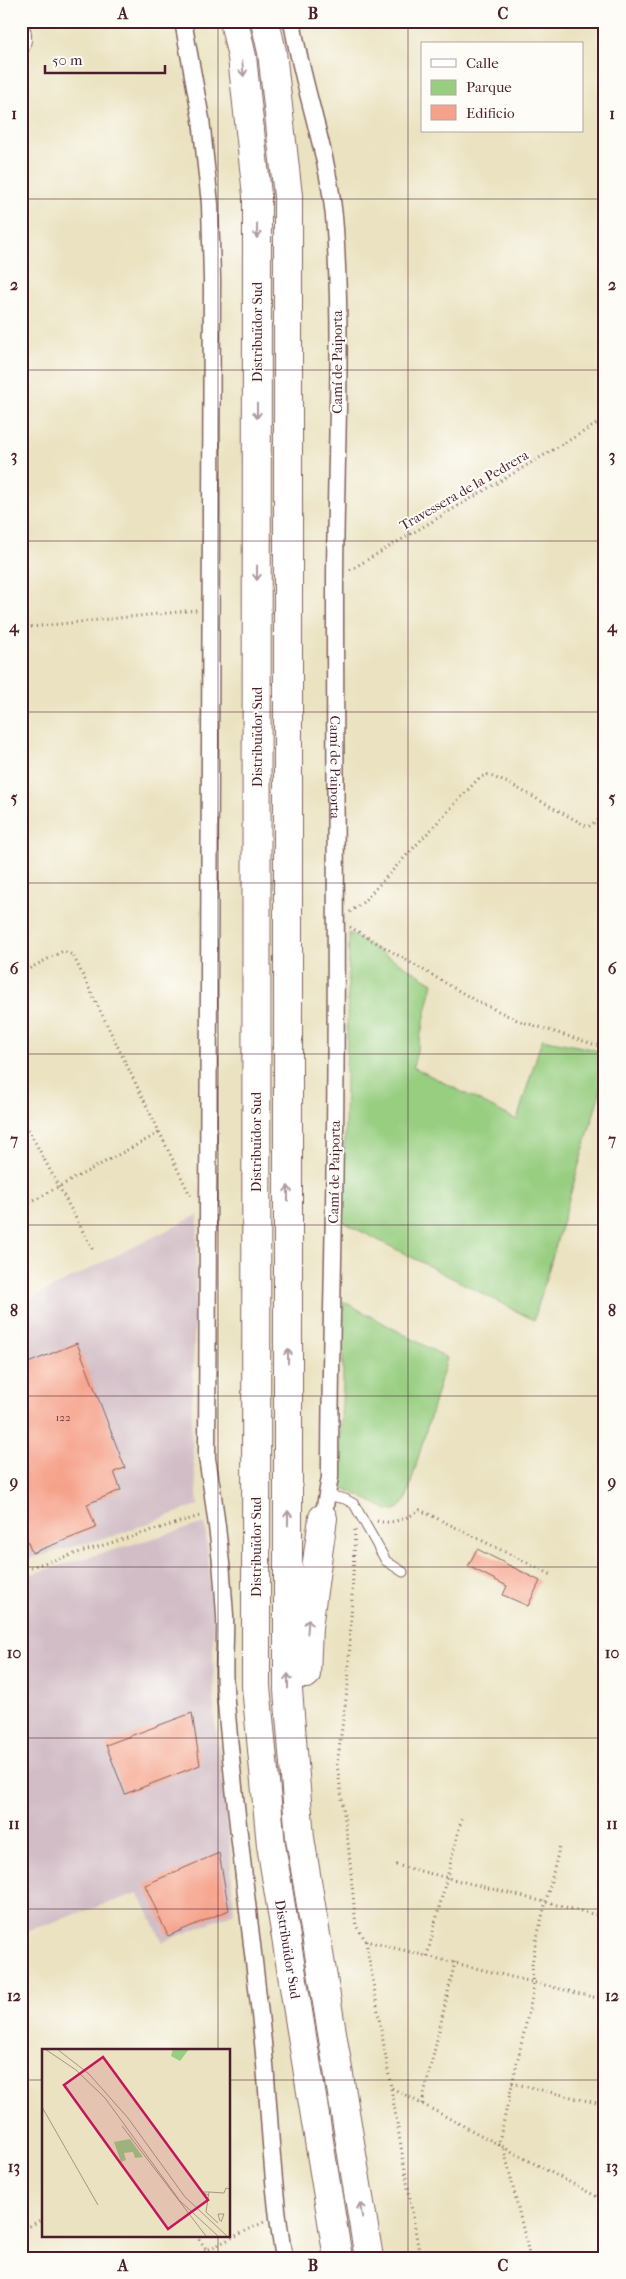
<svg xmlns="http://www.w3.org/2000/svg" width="626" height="2279" font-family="'IM FELL French Canon',serif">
  <rect width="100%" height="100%" fill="#fdfcf7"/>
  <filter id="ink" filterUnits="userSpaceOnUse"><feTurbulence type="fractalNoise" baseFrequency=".02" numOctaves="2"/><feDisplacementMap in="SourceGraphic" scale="10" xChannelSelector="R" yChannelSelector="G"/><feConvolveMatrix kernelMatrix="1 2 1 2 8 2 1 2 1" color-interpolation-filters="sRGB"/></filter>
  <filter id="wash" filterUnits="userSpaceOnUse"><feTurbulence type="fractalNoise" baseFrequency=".0096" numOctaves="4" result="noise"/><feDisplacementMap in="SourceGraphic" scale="20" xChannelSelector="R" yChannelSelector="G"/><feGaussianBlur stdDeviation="1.12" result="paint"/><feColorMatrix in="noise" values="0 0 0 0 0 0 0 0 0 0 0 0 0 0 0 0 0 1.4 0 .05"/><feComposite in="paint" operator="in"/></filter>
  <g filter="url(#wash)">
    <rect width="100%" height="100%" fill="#eae2c0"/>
    <!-- industrial -->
    <g fill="#d2bdc6">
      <path d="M198,1215L191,1434L198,1505L116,1535L21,1561V1367L23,1359L21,1303Z"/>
      <path d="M205,1523L213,1618L214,1714L229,1836L234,1913L163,1942L138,1893L21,1933V1577Z"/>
    </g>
    <!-- green -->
    <g fill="#97ce80" stroke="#707656">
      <path d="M349,933L433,983L413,1067L517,1120L542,1039L592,1049L605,1054V1075L534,1320L343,1222Z"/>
      <path d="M343,1301L447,1358L406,1500C401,1508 398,1511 388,1510L340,1486L338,1474L343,1385Z"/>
    </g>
    <g id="blocks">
      <!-- building -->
      <g fill="#f6a28b">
        <path d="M77,1343L125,1468L114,1472L121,1490L87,1504L96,1528L32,1553L21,1525V1366Z"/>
        <path d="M477,1549L540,1581L528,1606L503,1595L507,1586L468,1566Z"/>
        <path d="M192,1713L200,1765L125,1794L106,1745Z"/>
        <path d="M219,1853L229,1910L168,1936L145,1885Z"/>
      </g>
    </g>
  </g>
  <g filter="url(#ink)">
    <use href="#blocks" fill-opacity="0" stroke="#82635f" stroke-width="1"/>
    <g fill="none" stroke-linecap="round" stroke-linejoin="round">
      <defs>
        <g id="lane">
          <path d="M21,22C30,32 27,45 21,55"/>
          <path d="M327,1495L345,1499L354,1504L386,1561L403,1572"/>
        </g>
        <g id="street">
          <path d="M183,21L201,119L210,204L212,279L207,1458C216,1510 222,1563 225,1615C226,1639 223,1663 225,1688C233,1803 250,1918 262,2033C270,2108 271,2184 284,2258"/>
          <path id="s1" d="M292,21C303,90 331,160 335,229C343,349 335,469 335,589C335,770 337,951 335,1132C334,1247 330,1362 330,1477L323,1518"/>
        </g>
        <g id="highway">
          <path id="s2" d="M234,21L242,57L257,195L256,1686L271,1845L338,2258"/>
          <path d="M265,21L272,52L288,196V1690L300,1838L369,2258"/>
          <path d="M306,1674L308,1627L323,1518"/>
        </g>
      </defs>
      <!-- lane casing -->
      <use href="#lane" stroke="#82635f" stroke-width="11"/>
      <!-- street casing -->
      <use href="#street" stroke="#82635f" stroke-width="19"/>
      <!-- highway casing -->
      <use href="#highway" stroke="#82635f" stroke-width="30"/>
      <!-- path -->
      <g stroke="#82635f" stroke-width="3" stroke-dasharray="1 4" stroke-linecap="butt">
        <path d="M350,570L605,419"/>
        <path d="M21,628L197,610"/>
        <path d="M21,814L23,818"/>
        <path d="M350,912L362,903L480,777L488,775L508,783L588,827L605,815"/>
        <path d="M350,927L471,998L517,1020L605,1048"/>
        <path d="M21,973L63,951L73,955L192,1199"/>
        <path d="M21,1116L94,1252"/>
        <path d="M21,1207L159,1133"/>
        <path d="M377,1521C391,1525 408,1518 420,1510L552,1575"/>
        <path d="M355,1530L348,1684L337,1764L348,1842L356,1926L366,1941L605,2000"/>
        <path d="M21,1570L200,1516"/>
        <path d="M396,1865L605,1917"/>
        <path d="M366,1941L420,2258"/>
        <path d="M427,1956L462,1817"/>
        <path d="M512,2083L605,2105"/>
        <path d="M392,2088L605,2201"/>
        <path d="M422,2104L455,1962"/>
        <path d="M498,2146L533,1993L532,1965L536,1941L560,1845"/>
        <path d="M504,2149L530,2258"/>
        <path d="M21,2231L44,2218"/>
        <path d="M196,2235L206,2249"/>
        <path d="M191,2258L264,2222"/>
      </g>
      <!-- lane -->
      <use href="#lane" stroke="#fff" stroke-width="9"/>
      <!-- street -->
      <use href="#street" stroke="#fff" stroke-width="16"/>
      <!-- highway -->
      <use href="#highway" stroke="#fff" stroke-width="28"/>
    </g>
    <!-- one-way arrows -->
    <defs><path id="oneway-shaft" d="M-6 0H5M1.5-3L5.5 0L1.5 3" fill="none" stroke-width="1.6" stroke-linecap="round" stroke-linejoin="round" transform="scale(1.25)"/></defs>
    <g stroke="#ae9aa0">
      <use href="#oneway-shaft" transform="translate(243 69) rotate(84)"/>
      <use href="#oneway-shaft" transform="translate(257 231) rotate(90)"/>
      <use href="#oneway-shaft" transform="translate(257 411) rotate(90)"/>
      <use href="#oneway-shaft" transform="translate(257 573) rotate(90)"/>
      <use href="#oneway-shaft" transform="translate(288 1193) rotate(-90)"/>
      <use href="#oneway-shaft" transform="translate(288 1356) rotate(-90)"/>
      <use href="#oneway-shaft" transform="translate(288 1518) rotate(-90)"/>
      <use href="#oneway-shaft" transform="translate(308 1626) rotate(-85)"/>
      <use href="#oneway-shaft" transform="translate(288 1681) rotate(-90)"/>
      <use href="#oneway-shaft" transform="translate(361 2210) rotate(-99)"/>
    </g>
  </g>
  <!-- grid -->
  <path fill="none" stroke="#4a1f2b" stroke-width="1" stroke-opacity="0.55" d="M218,21V2050M408,21V2258M21,199H605M21,370H605M21,541H605M21,712H605M21,883H605M21,1054H605M21,1225H605M21,1396H605M21,1567H605M21,1738H605M21,1909H605M21,2080H44M229,2080H605M218,2235V2258"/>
  <g text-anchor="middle" stroke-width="4" stroke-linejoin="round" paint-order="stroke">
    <!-- number labels -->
    <g font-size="11" fill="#754043">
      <text x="63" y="1421">122</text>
    </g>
    <!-- street labels -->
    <g font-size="14" fill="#4a1f2b" stroke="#fdfcf7">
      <text transform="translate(257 332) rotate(-90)" y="5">Distribuïdor Sud</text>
      <text transform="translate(337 362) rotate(-90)" y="5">Camí de Paiporta</text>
      <text transform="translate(464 490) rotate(-30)" y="5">Travessera de la Pedrera</text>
      <text transform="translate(257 737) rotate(-90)" y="5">Distribuïdor Sud</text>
      <text dy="5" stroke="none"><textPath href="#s1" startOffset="751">Camí de Paiporta</textPath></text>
      <text transform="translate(256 1142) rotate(-90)" y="5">Distribuïdor Sud</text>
      <text transform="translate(334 1172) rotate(-89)" y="5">Camí de Paiporta</text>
      <text transform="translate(256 1547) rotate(-90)" y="5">Distribuïdor Sud</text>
      <text dy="5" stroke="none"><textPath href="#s2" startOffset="1932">Distribuïdor Sud</textPath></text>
    </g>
  </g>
  <!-- overview -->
  <g transform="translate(42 2049)">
    <rect width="188" height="188" fill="#eae2c0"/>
    <path d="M131,0H147L138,12L129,7ZM88,90L101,108L93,109L91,103L82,104L84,111L79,113L72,93Z" fill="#97ce80"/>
    <path fill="none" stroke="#aa9484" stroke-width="1" d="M3,0L34,21L63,49L138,152L176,187M15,0L47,25L86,69L143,148L185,187M0,58L56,156M80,77L164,187M166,146L159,143H167M178,172L176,165H182L179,173M176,174L164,163L167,143L182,144L184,139L188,140"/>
    <path fill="#c2185b" fill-opacity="0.15" stroke="#c2185b" stroke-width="2.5" d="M61,8L166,151L126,180L22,36Z"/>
    <rect width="188" height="188" fill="none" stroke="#4a1f2b" stroke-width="2.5"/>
  </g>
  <!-- margin -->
  <rect width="626" height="2279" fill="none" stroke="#fdfcf7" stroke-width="55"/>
  <!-- legend -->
  <rect x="421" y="42" width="162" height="90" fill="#fdfcf7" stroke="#b5a4a5"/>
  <rect x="431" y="59" width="25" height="8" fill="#ffffff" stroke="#b5a4a5"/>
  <text x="466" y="68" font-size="15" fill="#4a1f2b">Calle</text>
  <rect x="431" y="80" width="25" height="15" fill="#97ce80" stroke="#b5a4a5"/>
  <text x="466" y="92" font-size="15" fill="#4a1f2b">Parque</text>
  <rect x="431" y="105" width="25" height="15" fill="#f6a28b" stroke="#b5a4a5"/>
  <text x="466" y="118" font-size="15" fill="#4a1f2b">Edificio</text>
  <!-- scale -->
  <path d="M45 65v8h120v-8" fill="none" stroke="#4a1f2b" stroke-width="2.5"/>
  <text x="52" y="65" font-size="15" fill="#4a1f2b" stroke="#fdfcf7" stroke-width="4" paint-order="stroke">50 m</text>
  <rect x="28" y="28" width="570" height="2224" fill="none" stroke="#4a1f2b" stroke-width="2"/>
  <g font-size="16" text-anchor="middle" font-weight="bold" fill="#4a1f2b">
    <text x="123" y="19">A</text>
    <text x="313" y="19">B</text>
    <text x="503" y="19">C</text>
    <text x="14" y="119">1</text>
    <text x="612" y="119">1</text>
    <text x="14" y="290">2</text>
    <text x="612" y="290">2</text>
    <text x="14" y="461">3</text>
    <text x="612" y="461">3</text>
    <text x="14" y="632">4</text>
    <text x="612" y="632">4</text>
    <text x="14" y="803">5</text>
    <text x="612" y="803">5</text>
    <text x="14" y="974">6</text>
    <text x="612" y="974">6</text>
    <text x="14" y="1145">7</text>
    <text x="612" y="1145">7</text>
    <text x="14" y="1316">8</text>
    <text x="612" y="1316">8</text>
    <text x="14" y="1487">9</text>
    <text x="612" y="1487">9</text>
    <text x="14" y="1658">10</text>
    <text x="612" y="1658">10</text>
    <text x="14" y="1829">11</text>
    <text x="612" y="1829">11</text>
    <text x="14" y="2001">12</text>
    <text x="612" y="2001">12</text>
    <text x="14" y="2172">13</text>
    <text x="612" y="2172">13</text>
    <text x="123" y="2271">A</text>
    <text x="313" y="2271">B</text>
    <text x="503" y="2271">C</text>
  </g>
</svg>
